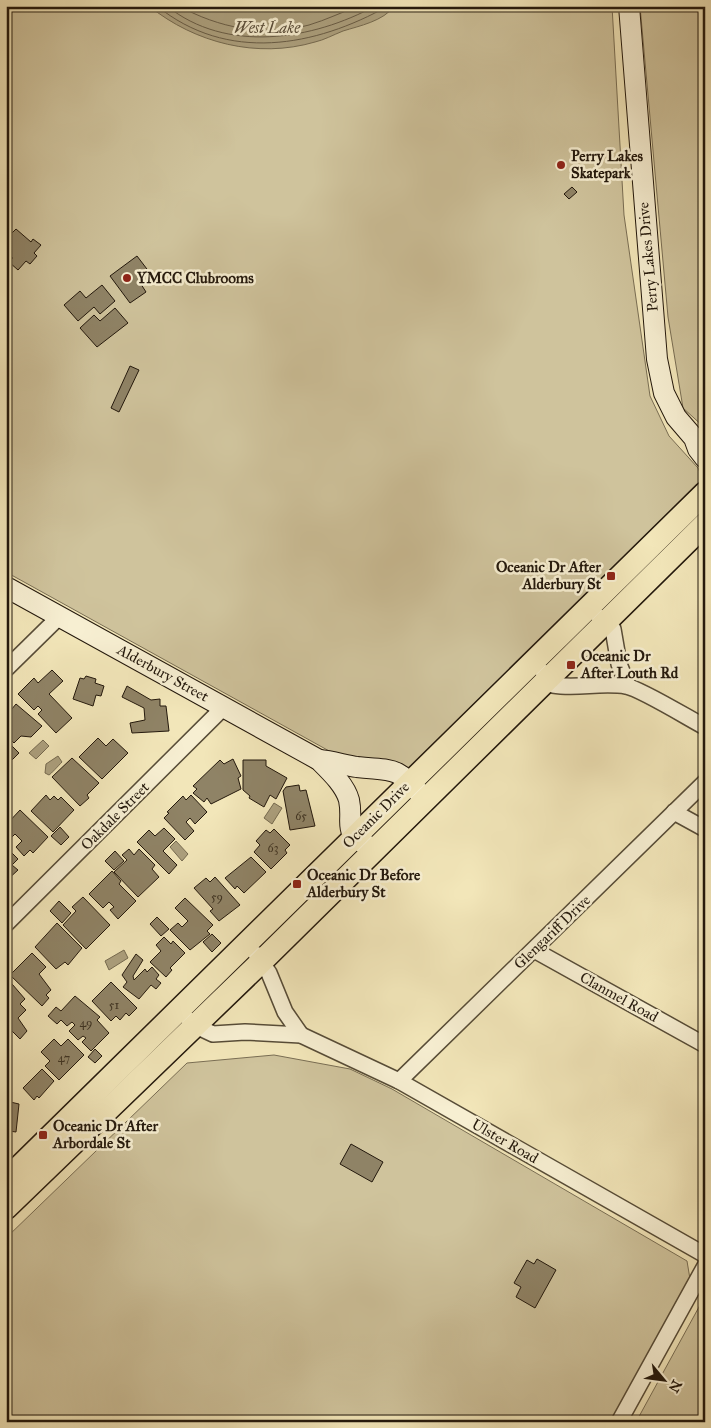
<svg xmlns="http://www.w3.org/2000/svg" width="711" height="1428" font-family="'IM FELL Great Primer',serif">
  <rect width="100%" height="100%" fill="#f2e6b9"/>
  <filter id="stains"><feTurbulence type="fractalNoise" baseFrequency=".004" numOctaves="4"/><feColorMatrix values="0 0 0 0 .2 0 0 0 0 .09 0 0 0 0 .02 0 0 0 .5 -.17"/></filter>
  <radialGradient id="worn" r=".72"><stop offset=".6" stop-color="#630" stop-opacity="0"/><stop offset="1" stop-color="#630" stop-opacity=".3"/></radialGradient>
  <!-- green -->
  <g fill="#cfc39c" stroke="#796e54">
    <path d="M6,6H612L624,215L650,396L669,436L698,468L705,483L408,771L340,757L6,572Z"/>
    <path d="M640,6H705V428L683,408L668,317Z"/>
    <path d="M274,1055L350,1069L392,1089L687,1261L690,1279L611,1422H6V1238L187,1063Z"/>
    <path d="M705,1296V1422H636Z"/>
  </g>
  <!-- water -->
  <g fill="#aca07e" stroke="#756a50">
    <path d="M149,6H394C384,21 359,26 343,31C333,35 324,40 315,42C257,59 195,43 149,6Z"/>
    <path d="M43,740L49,746L36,759L29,753Z"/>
    <path d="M58,756L62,762C59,765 51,774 49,775L45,773L46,764Z"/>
    <path d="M274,803L282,808L272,824L264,818Z"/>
    <path d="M176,841L188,854L182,861L170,847Z"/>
    <path d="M124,950L128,958L109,970L105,961Z"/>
  </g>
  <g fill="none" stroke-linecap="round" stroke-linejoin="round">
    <!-- shore -->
    <g stroke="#685c45" stroke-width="1">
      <path d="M157,6C227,63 315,47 388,6"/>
      <path d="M167,6C226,54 313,40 375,6"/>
      <path d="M179,6C219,28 264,37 309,25C326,20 342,12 359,6"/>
    </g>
  </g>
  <!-- building -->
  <g fill="#8f8366" stroke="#23180c">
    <path d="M572,187L577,192L569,199L564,194Z"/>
    <path d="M16,229L31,242L33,239L41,245L34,253L37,256L30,264L26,261L18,270L9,262L13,258L6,252V239Z"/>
    <path d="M137,256L150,273L139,281L146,292L130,303L110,276Z"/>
    <path d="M102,285L115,301L100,314L94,307L78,321L64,305L80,291L86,298Z"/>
    <path d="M115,308L128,323L97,347L80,328L94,315L100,321Z"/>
    <path d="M130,366L139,370L119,412L111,408Z"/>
    <path d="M52,670L63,681L49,694L72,718L56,733L38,714L42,710L38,706L34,710L18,694L34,678L38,683Z"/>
    <path d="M86,676L96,679L95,683L104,686L101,696L96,695L93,706L73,699L80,678L84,679Z"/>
    <path d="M127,686L151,700L160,699V706H166L169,731L132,733L130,723L145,720L144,708L122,697Z"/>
    <path d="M16,704L42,726L31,737L21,736L14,743L6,735V709L8,707L11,710Z"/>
    <path d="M98,738L106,746L113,739L128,753L102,779L79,757Z"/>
    <path d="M6,740L19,753L6,766Z"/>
    <path d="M72,758L99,783L87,795L89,798L80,806L52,777Z"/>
    <path d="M233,759L241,776L238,778L241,789L211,804L207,798L204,802L193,793L197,789L193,786L220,760L224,764Z"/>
    <path d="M243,760H266V766L287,778L276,799L270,795L264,807L249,798L250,796L243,790Z"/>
    <path d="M299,785L300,791L306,790L315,826L290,830L283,791L286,787Z"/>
    <path d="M46,795L50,800L54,796L58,800L61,797L74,810L53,832L31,811Z"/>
    <path d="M191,795L207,812L195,824L190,818L186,822L194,831L185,840L164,818L169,813L167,812L183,796L186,800Z"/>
    <path d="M20,810L48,837L33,853L30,850L24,856L16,847L22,841L15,834L8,841L6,840V825Z"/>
    <path d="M60,827L69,837L61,845L51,836Z"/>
    <path d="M164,828L175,839L163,851L177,865L169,874L137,842L149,830L155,836Z"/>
    <path d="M274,829L290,845L285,850L287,853L271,869L254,852L260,845L256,841L266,830L270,833Z"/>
    <path d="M129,849L134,855L139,849L155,865L152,869L159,877L138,897L114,872L127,860L122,855Z"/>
    <path d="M9,850L18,859L12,865L18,870L6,881V852Z"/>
    <path d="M115,851L124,861L114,870L105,861Z"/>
    <path d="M251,857L266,872L244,893L237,886L235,889L225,878Z"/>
    <path d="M112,871L121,881L119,884L136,901L118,919L110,910L114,907L109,902L103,908L89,894Z"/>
    <path d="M215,877L240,905L219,921L210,911L213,909L194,888L206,878L210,882Z"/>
    <path d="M83,897L110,925L86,949L63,925L76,911L72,907Z"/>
    <path d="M185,898L213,925L207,931L210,934L190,950L170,930L178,923L182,927L188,921L175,908Z"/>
    <path d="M59,901L71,913L62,923L50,911Z"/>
    <path d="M157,917L169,929L161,936L150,924Z"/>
    <path d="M57,923L82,948L68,965L65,962L56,969L35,947Z"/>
    <path d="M212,934L221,943L212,952L203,942Z"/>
    <path d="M164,937L171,944L173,941L185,953L170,968L172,970L166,977L150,962L161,951L156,945Z"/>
    <path d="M32,953L46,967L39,974L51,990L46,995L49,998L42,1006L10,975Z"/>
    <path d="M136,954L143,960L133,976L134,980L145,969L147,972L152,967L159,975L156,979L161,983L156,989L151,985L139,999L123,987L127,982L122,975Z"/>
    <path d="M6,977L25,999L20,1004L26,1010L18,1018L27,1031L20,1039L6,1025Z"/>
    <path d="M111,982L137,1008L129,1016L126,1013L120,1020L116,1016L111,1021L92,1001Z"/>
    <path d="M75,996L100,1017L97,1020L109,1033L91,1051L82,1042L86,1038L83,1036L78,1040L69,1031L75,1025L72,1022L67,1026L61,1020L57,1024L48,1016L56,1007L61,1011Z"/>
    <path d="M54,1039L61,1046L68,1039L84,1055L59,1080L45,1066L50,1061L41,1052Z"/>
    <path d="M95,1049L102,1056L95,1063L88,1057Z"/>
    <path d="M42,1069L54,1081L39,1098L37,1096L34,1100L23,1088Z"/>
    <path d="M6,1101L19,1104L16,1132L9,1131L6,1133Z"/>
    <path d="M351,1144L383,1162L372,1182L340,1164Z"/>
    <path d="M537,1259L556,1270L535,1308L516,1297L521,1287L514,1283L527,1260L534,1264Z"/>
  </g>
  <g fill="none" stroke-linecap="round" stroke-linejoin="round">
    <defs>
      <g id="street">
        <path d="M599,617L613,629L619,664L628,686"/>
        <path d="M6,669L60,616"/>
        <path d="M543,672L553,685C577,689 601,682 626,686C641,689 688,718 705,727"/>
        <path d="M674,812L705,829"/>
        <path d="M6,924L224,707"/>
        <path d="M534,950L705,1045"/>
        <path d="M256,954L269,973L285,1012L301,1035"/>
        <path d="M189,1020L196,1026L213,1034L245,1032L301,1035L399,1081L705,1255"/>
        <path d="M399,1081L705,782"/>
        <path d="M619,1422L705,1266"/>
      </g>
      <g id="secondary">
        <path d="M629,6L657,359L664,393L676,417L694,438L698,449L705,458"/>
        <path d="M6,587L319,760C330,771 345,785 349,800C354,824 341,831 368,846"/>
        <path d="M319,760C332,761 344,765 357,767C392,771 396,765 421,795"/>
      </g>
      <g id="primary">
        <path d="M6,1180L705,493"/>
        <path d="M6,1208L262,961L705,524"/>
      </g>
    </defs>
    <!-- street casing -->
    <use href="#street" stroke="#574c37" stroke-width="18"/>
    <!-- secondary casing -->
    <use href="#secondary" stroke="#23180c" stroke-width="22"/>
    <!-- primary casing -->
    <use href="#primary" stroke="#23180c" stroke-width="25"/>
    <!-- street -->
    <use href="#street" stroke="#f7efd2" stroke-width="15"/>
    <!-- secondary -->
    <use href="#secondary" stroke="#f7efd2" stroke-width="20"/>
    <!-- primary -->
    <use href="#primary" stroke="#f2e6b9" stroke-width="22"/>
  </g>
  <!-- markers -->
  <g fill="#8f2418" stroke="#f7efd2" stroke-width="2">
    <circle cx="561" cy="165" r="5"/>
    <circle cx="127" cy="278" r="5"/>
    <rect x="606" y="571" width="10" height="10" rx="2.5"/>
    <rect x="566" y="660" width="10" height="10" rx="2.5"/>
    <rect x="292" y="879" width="10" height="10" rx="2.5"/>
    <rect x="38" y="1130" width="10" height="10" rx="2.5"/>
  </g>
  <g text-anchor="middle" stroke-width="5" stroke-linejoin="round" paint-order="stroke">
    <!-- number labels -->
    <g font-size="12" fill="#3e3322">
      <text x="301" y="820">65</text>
      <text x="273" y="852">63</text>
      <text x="217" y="901">59</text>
      <text x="114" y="1009">51</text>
      <text x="86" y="1027">49</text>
      <text x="64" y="1062">47</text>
    </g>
    <!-- poi labels -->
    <g font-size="15" font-weight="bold" fill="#23180c" stroke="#f7efd2" text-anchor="start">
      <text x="571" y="161">Perry Lakes<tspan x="571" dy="17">Skatepark</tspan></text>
      <text x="137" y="283">YMCC Clubrooms</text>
      <text x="601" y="572" text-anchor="end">Oceanic Dr After<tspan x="601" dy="17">Alderbury St</tspan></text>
      <text x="581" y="661">Oceanic Dr<tspan x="581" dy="17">After Louth Rd</tspan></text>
      <text x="307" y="880">Oceanic Dr Before<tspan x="307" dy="17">Alderbury St</tspan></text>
      <text x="53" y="1131">Oceanic Dr After<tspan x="53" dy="17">Arbordale St</tspan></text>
    </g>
    <!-- street labels -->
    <g font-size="15" fill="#23180c" stroke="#f7efd2">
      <text transform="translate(648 257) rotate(-95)" y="5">Perry Lakes Drive</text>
      <text transform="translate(163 673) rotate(29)" y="5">Alderbury Street</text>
      <text transform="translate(376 815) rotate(-45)" y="5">Oceanic Drive</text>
      <text transform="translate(115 816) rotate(-45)" y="5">Oakdale Street</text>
      <text transform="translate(552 932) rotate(-44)" y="5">Glengariff Drive</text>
      <text transform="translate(619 997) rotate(29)" y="5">Clanmel Road</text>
      <text transform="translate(505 1141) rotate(30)" y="5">Ulster Road</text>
    </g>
    <!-- water labels -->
    <g font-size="16" font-style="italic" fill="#5a4e3a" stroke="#f7efd2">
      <text x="267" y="33">West Lake</text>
    </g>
  </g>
  <!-- margin -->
  <rect width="711" height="1428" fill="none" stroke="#f2e6b9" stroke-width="25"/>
  <rect x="8" y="8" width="696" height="1413" fill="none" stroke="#23180c" stroke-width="2.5"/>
  <rect x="12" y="12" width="686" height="1403" fill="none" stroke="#23180c"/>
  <!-- north arrow -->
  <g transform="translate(664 1380) rotate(119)" stroke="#f7efd2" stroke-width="4" paint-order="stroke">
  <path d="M0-4L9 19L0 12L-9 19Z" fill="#23180c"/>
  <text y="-8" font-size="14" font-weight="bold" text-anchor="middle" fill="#23180c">N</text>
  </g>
  <rect width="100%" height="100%" filter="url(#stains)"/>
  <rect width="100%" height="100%" fill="url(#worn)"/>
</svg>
